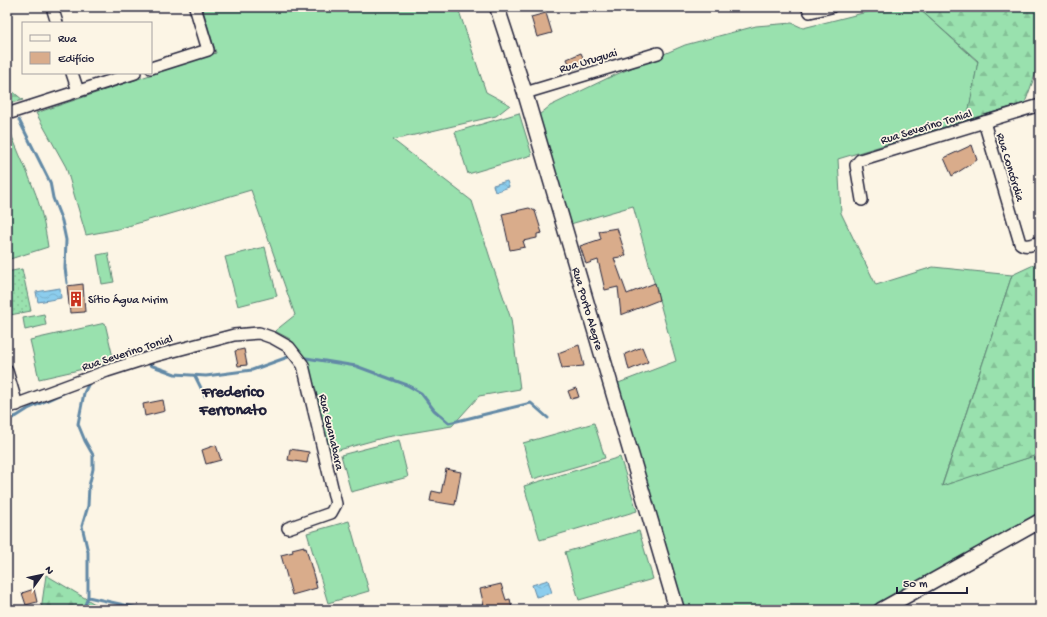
<svg xmlns="http://www.w3.org/2000/svg" width="1047" height="617" font-family="'Gochi Hand',sans-serif">
  <defs>
    <pattern id="forest-firs" width="22" height="20" patternUnits="userSpaceOnUse"><rect width="22" height="20" fill="#99e1ae"/><path d="M5 1l3.5 6h-7zM16 11l3.5 6h-7z" fill="#84c197"/></pattern>
    <pattern id="park-dots" width="8" height="8" patternUnits="userSpaceOnUse"><rect width="8" height="8" fill="#99e1ae"/><path d="M2 2h.1M6 6h.1" fill="none" stroke="#84c197" stroke-width="1.8" stroke-linecap="round"/></pattern>
    <pattern id="water-waves" width="16" height="10" patternUnits="userSpaceOnUse"><rect width="16" height="10" fill="#8ccded"/><path d="M0 5q4-4 8 0t8 0" fill="none" stroke="#78b0cc"/></pattern>
  </defs>
  <rect width="100%" height="100%" fill="#fcf5e5"/>
  <filter id="ink" filterUnits="userSpaceOnUse"><feTurbulence type="fractalNoise" baseFrequency=".025" numOctaves="2"/><feDisplacementMap in="SourceGraphic" scale="8" xChannelSelector="R" yChannelSelector="G"/><feConvolveMatrix kernelMatrix="1 2 1 2 8 2 1 2 1" color-interpolation-filters="sRGB"/></filter>
  <g filter="url(#ink)">
    <!-- grass -->
    <g fill="#99e1ae" stroke="#5e8274">
      <path d="M202,7L458,8L486,92L510,105L496,116L393,140L472,201L492,264L511,319L520,389L479,396L452,426L386,437L328,453L307,360L290,339L275,331L295,315L251,190L118,229L86,235L66,167L36,113L216,53Z"/>
      <path d="M887,7H917L978,62L967,120L838,159L841,213L876,285L933,267L1012,275L942,485L1040,454V515L881,610H672L608,387L676,361L633,206L560,227L529,123L550,106L608,78L685,45L756,26L792,23L803,28Z"/>
      <path d="M519,113L532,155L468,174L455,132Z"/>
      <path d="M7,122C14,145 25,165 33,187C41,206 45,227 48,247L7,260Z"/>
      <path d="M265,247L277,296L238,306L225,257Z"/>
      <path d="M108,253L114,282L102,284L97,255Z"/>
      <path d="M44,314L46,325L25,330L23,318Z"/>
      <path d="M105,323L114,362L39,379L30,340Z"/>
      <path d="M594,423L605,458L533,479L523,443Z"/>
      <path d="M399,440L408,477L351,492L341,455Z"/>
      <path d="M620,457L637,511L540,540L524,486Z"/>
      <path d="M349,521L369,591L328,603L307,533Z"/>
      <path d="M639,531L653,579L579,600L565,552Z"/>
    </g>
    <!-- forest -->
    <g fill="url(#forest-firs)" stroke="#5e8274">
      <path d="M917,7H1040V61L1025,103L967,120L978,61Z"/>
      <path d="M7,87L23,100L7,104Z"/>
      <path d="M1040,262V454L942,486L1012,275Z"/>
      <path d="M46,575L105,610H41Z"/>
    </g>
    <!-- park -->
    <path fill="url(#park-dots)" stroke="#5e8274" d="M22,269L31,311L10,315L7,303V272Z"/>
    <!-- water -->
    <g fill="url(#water-waves)" stroke="#6289a6">
      <path d="M507,181L509,187L495,192L493,185Z"/>
      <path d="M60,288L61,298L38,302L36,292Z"/>
      <path d="M548,580L552,593L536,597L532,585Z"/>
    </g>
    <g fill="none" stroke-linecap="round" stroke-linejoin="round">
      <!-- stream -->
      <g stroke="#6289a6" stroke-width="3">
        <path d="M19,120L50,182L53,198L62,221L66,240L65,268L67,283"/>
        <path d="M306,358L356,366L407,385L421,393L434,410L449,423L531,403L548,418"/>
        <path d="M150,365L175,374L206,376L252,370L288,357"/>
        <path d="M195,376L205,396"/>
        <path d="M90,381L84,393L78,424L85,441L93,455V469L89,486L88,506L82,526L88,552V597L147,610"/>
        <path d="M75,388L86,384"/>
        <path d="M7,420L17,416L28,409L68,391"/>
        <path d="M83,610L88,597"/>
      </g>
    </g>
    <!-- building -->
    <g fill="#d9ac8b" stroke="#22223b">
      <path d="M546,13L552,33L537,37L531,17Z"/>
      <path d="M581,53L586,64L572,70L567,59Z"/>
      <path d="M972,145L977,160L952,176L944,158Z"/>
      <path d="M529,208L535,211L542,233L537,234V238L523,241L525,247L510,250L502,214Z"/>
      <path d="M617,228L626,256L614,258L627,294L655,283L659,300L621,315L618,287L605,290L598,260L586,264L580,246L601,239L599,231Z"/>
      <path d="M83,284L85,312L70,313L67,286Z"/>
      <path d="M579,345L584,366L562,368L558,353Z"/>
      <path d="M642,347L648,362L629,370L625,354Z"/>
      <path d="M244,349L247,365L238,366L235,351Z"/>
      <path d="M576,388L579,397L571,399L568,391Z"/>
      <path d="M163,400L165,411L145,416L143,404Z"/>
      <path d="M216,445L221,460L206,464L202,450Z"/>
      <path d="M290,449L309,452L307,463L288,460Z"/>
      <path d="M446,469L461,472L455,505L430,501L432,491L441,493Z"/>
      <path d="M304,546V549L306,548L317,588L292,595L281,555L293,552L292,549Z"/>
      <path d="M501,584L506,600L510,599L512,608L504,610H485L480,589Z"/>
      <path d="M34,589L37,602L26,605L22,593Z"/>
    </g>
    <g fill="none" stroke-linecap="round" stroke-linejoin="round">
      <defs>
        <g id="minor">
          <path d="M52,7L57,23"/>
          <path d="M807,7L810,12L831,7"/>
          <path d="M151,68L208,50L195,7"/>
          <path d="M72,73L78,91"/>
          <path d="M525,93L658,53"/>
          <path d="M7,114L135,73"/>
          <path d="M984,122L1020,243C1026,248 1033,244 1040,242"/>
          <path d="M862,200L856,165L860,160L1040,105"/>
          <path d="M7,371L17,405"/>
          <path d="M7,408L107,371L151,357L234,335L259,333L273,338L289,347L303,365L336,504L331,513L288,528"/>
        </g>
        <g id="tertiary">
          <path id="s1" d="M497,7L525,93L677,610"/>
          <path d="M881,610L1040,521"/>
        </g>
      </defs>
      <!-- minor casing -->
      <use href="#minor" stroke="#22223b" stroke-width="14"/>
      <!-- tertiary casing -->
      <use href="#tertiary" stroke="#22223b" stroke-width="17"/>
      <!-- minor -->
      <use href="#minor" stroke="#fcf5e5" stroke-width="11"/>
      <!-- tertiary -->
      <use href="#tertiary" stroke="#fcf5e5" stroke-width="14"/>
    </g>
  </g>
  <!-- icons -->
  <defs>
    <symbol id="building-bare" viewBox="-9 -9 18 18"><path d="M-4-6H4V6H1V3H-1V6H-4ZM-2.5-4.3h1.7v1.8h-1.7ZM.8-4.3h1.7v1.8H.8ZM-2.5-1h1.7V.8h-1.7ZM.8-1h1.7V.8H.8Z" fill="#c8321e" stroke="#fcf5e5" stroke-width="2.5" paint-order="stroke"/></symbol>
  </defs>
  <g fill-rule="evenodd">
    <use href="#building-bare" x="65" y="288" width="22" height="22"/>
  </g>
  <g text-anchor="middle" stroke-width="3.5" stroke-linejoin="round" paint-order="stroke">
    <!-- street labels -->
    <g font-size="12" fill="#22223b" stroke="#fcf5e5">
      <text transform="translate(588 60) rotate(-17)" y="4">Rua Uruguai</text>
      <text transform="translate(926 126) rotate(-17)" y="4">Rua Severino Tonial</text>
      <text transform="translate(1011 167) rotate(73)" y="4">Rua Concórdia</text>
      <text dy="4" stroke="none"><textPath href="#s1" startOffset="315">Rua Porto Alegre</textPath></text>
      <text transform="translate(127 352) rotate(-18)" y="4">Rua Severino Tonial</text>
      <text transform="translate(332 432) rotate(77)" y="4">Rua Guanabara</text>
    </g>
    <!-- poi labels -->
    <g font-size="12" fill="#22223b" stroke="#fcf5e5" text-anchor="start">
      <text x="88" y="303">Sítio Água Mirim</text>
    </g>
    <!-- district labels -->
    <g font-size="16" font-weight="bold" fill="#22223b" stroke="#fcf5e5">
      <text x="233" y="396">Frederico<tspan x="233" dy="18">Ferronato</tspan></text>
    </g>
  </g>
  <!-- margin -->
  <rect width="1047" height="617" fill="none" stroke="#fcf5e5" stroke-width="24"/>
  <rect x="12" y="12" width="1023" height="593" fill="none" stroke="#22223b" stroke-width="1.5" filter="url(#ink)"/>
  <!-- legend -->
  <rect x="22" y="22" width="130" height="52" fill="#fcf5e5" stroke="#a5a1a1"/>
  <rect x="30" y="35" width="20" height="6" fill="#fcf5e5" stroke="#a5a1a1"/>
  <text x="58" y="42" font-size="12" fill="#22223b">Rua</text>
  <rect x="30" y="52" width="20" height="12" fill="#d9ac8b" stroke="#a5a1a1"/>
  <text x="58" y="62" font-size="12" fill="#22223b">Edifício</text>
  <!-- north arrow -->
  <g transform="translate(42 575) rotate(57)" stroke="#fcf5e5" stroke-width="3" paint-order="stroke">
  <path d="M0-3L7 15L0 10L-7 15Z" fill="#22223b"/>
  <text y="-6" font-size="11" font-weight="bold" text-anchor="middle" fill="#22223b">N</text>
  </g>
  <!-- scale -->
  <path d="M897 587v6h70v-6" fill="none" stroke="#22223b" stroke-width="2"/>
  <text x="903" y="587" font-size="12" fill="#22223b" stroke="#fcf5e5" stroke-width="3" paint-order="stroke">50 m</text>
</svg>
